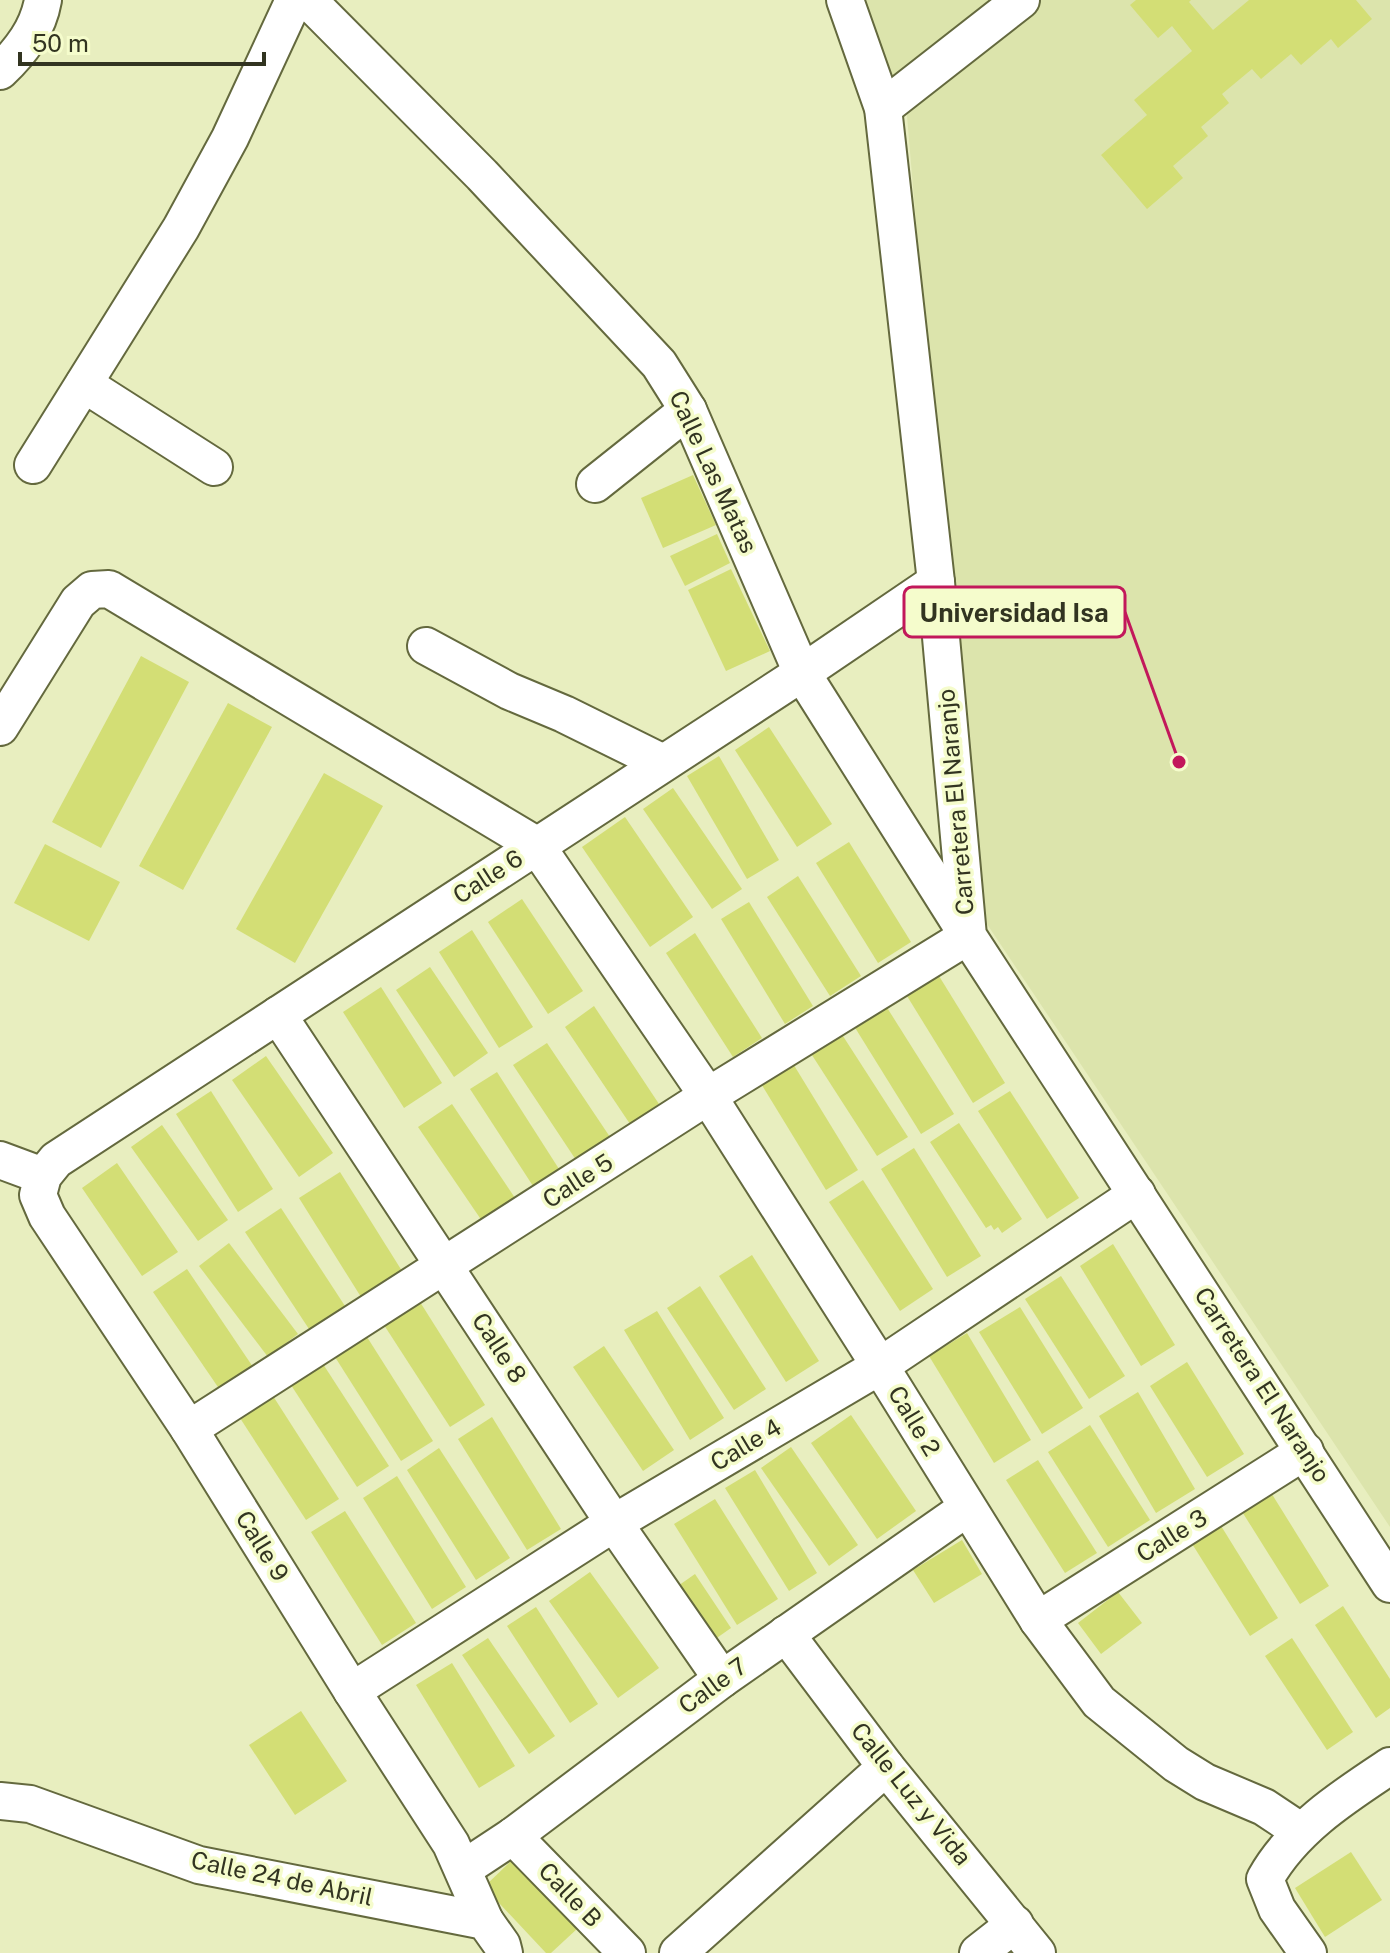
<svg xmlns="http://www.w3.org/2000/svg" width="1390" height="1953" font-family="'Public Sans',sans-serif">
  <rect width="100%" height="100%" fill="#e8eebf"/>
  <!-- built -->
  <path fill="#dce4ac" d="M862,0H1390V1527L987,924L948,601L907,116Z"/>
  <!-- building -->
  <g fill="#d3de75">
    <path d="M1136,0H1191L1189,2L1213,30L1249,0H1356L1372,19L1338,48L1331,39L1301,65L1291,54L1261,79L1252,69L1222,94L1229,103L1201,127L1208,136L1173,166L1183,178L1147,209L1101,155L1147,115L1134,100L1192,51L1172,26L1158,38L1130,5Z"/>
    <path d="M693,475L716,525L663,548L641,498Z"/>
    <path d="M717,534L730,563L685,586L670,556Z"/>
    <path d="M731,569L770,651L726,671L688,590Z"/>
    <path d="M141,656L189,682L101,848L52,822Z"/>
    <path d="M228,703L272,727L183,890L139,866Z"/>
    <path d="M769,727L832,824L797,847L735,750Z"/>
    <path d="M719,756L779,860L747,879L687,776Z"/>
    <path d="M324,773L383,806L295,963L236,929Z"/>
    <path d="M673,788L742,889L712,909L643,809Z"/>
    <path d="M625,817L693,917L650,947L582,847Z"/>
    <path d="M849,842L911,942L878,963L816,863Z"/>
    <path d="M45,844L120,882L89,941L14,903Z"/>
    <path d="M798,876L861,976L830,996L767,897Z"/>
    <path d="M522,899L583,991L548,1014L488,922Z"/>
    <path d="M749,902L813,1006L785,1024L721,919Z"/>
    <path d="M472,930L533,1027L499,1048L439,952Z"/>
    <path d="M695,933L762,1038L733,1057L666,953Z"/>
    <path d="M430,967L488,1053L454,1077L396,990Z"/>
    <path d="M939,976L1005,1083L973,1103L907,996Z"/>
    <path d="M381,987L442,1083L404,1108L343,1012Z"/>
    <path d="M594,1006L659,1104L630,1124L565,1027Z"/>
    <path d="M886,1006L954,1114L921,1134L854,1026Z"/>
    <path d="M841,1033L908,1137L877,1156L810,1052Z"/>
    <path d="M547,1043L610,1137L576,1160L513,1065Z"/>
    <path d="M266,1056L333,1153L299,1177L232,1080Z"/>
    <path d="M792,1062L858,1170L826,1190L760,1082Z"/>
    <path d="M497,1072L559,1169L533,1186L470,1089Z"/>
    <path d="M211,1091L273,1189L238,1212L176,1114Z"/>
    <path d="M1010,1091L1079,1198L1047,1219L978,1111Z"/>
    <path d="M452,1104L515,1198L482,1221L418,1127Z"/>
    <path d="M959,1123L1022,1219L1002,1233L998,1227L994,1230L991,1225L986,1228L930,1142Z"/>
    <path d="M162,1125L228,1220L198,1241L131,1147Z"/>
    <path d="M914,1148L981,1256L947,1277L881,1169Z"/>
    <path d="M117,1163L178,1252L142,1276L82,1188Z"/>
    <path d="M340,1172L402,1271L361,1297L299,1198Z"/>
    <path d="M863,1180L933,1289L900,1311L829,1202Z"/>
    <path d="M281,1208L345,1306L309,1329L245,1232Z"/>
    <path d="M229,1243L298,1334L268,1357L199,1266Z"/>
    <path d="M1113,1244L1175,1345L1141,1366L1080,1266Z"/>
    <path d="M752,1255L819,1361L786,1382L719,1276Z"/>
    <path d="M187,1269L253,1367L220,1390L153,1292Z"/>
    <path d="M1061,1276L1125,1376L1089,1399L1025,1299Z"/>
    <path d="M700,1286L766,1389L734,1410L667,1308Z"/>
    <path d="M420,1302L485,1405L450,1427L384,1325Z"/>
    <path d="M1020,1307L1083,1408L1042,1434L979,1332Z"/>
    <path d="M657,1311L724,1418L690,1440L624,1330Z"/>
    <path d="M967,1333L1031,1440L994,1463L929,1356Z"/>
    <path d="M367,1337L433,1441L401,1461L335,1357Z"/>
    <path d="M604,1346L674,1450L643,1471L573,1367Z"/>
    <path d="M1187,1362L1244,1454L1207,1477L1150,1386Z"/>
    <path d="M323,1364L389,1466L357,1487L291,1385Z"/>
    <path d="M1138,1392L1195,1489L1156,1513L1099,1416Z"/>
    <path d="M273,1396L339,1499L306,1520L240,1418Z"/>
    <path d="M851,1415L916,1511L877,1539L811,1443Z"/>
    <path d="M492,1417L561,1529L527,1550L458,1439Z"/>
    <path d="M1090,1425L1150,1520L1108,1547L1048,1452Z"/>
    <path d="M791,1447L858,1545L829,1566L761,1468Z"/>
    <path d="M439,1448L510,1558L476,1580L407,1470Z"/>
    <path d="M1038,1460L1097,1553L1065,1573L1006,1480Z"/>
    <path d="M755,1470L817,1573L789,1591L725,1488Z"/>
    <path d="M397,1476L466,1587L432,1609L363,1498Z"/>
    <path d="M1270,1491L1329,1586L1300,1604L1241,1510Z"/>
    <path d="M715,1499L778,1599L737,1625L674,1524Z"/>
    <path d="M345,1511L416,1623L382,1645L311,1532Z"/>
    <path d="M1218,1521L1278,1618L1250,1636L1189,1539Z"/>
    <path d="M962,1540L982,1574L934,1603L913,1570Z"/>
    <path d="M590,1572L659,1668L618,1698L549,1601Z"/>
    <path d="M695,1574L731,1628L711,1642L675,1588Z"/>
    <path d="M1118,1592L1142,1623L1101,1654L1078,1623Z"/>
    <path d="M1343,1606L1390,1679V1708L1376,1718L1315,1625Z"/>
    <path d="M536,1607L598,1704L570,1723L507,1626Z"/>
    <path d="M488,1638L555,1736L529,1754L462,1655Z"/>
    <path d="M1292,1638L1353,1732L1327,1750L1265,1656Z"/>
    <path d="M452,1663L515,1766L479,1788L416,1685Z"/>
    <path d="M301,1711L347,1781L295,1815L249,1745Z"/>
    <path d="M1351,1852L1382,1900L1325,1937L1295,1888Z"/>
    <path d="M513,1859L578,1928L551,1953H546L484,1887Z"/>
  </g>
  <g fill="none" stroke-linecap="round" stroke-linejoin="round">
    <defs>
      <g id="minor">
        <path d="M845,0L883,108L936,582L968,936L1390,1584"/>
        <path d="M0,71C21,51 38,29 43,0"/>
        <path d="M883,108L1021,0"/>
        <path d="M84,384L214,467"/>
        <path d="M33,465L181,228L230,138L294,0"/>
        <path d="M595,484L688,410"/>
        <path d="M426,646L509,691L564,714L663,763"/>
        <path d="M0,727L78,602L92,590L109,589L536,845L708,1096L880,1366L1038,1620L1099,1702L1176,1764L1205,1782L1264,1807L1300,1831"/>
        <path d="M278,1015L614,1523L722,1679"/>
        <path d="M0,1160L43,1176"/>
        <path d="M189,1429L708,1096L968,936L802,673L688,410L659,364L482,175L308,0"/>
        <path d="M1038,1620L1305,1451"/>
        <path d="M786,1634L886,1767L1037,1953"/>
        <path d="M352,1691L614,1523L880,1366L1137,1194"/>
        <path d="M0,1801L30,1804L199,1865L485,1921L502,1945L504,1953"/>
        <path d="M513,1836L627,1953"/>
        <path d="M463,1869L513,1836L722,1679L967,1508"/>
        <path d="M485,1921L451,1844L352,1691L189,1429L47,1216L38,1195L43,1176L56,1160L802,673L936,582"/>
        <path d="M678,1953L886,1767"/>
        <path d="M978,1953L1015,1924"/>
        <path d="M1308,1953L1277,1909L1265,1879C1293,1829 1343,1797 1390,1766"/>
      </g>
    </defs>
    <!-- minor casing -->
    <use href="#minor" stroke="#64693e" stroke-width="40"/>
    <!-- minor -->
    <use href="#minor" stroke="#fff" stroke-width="36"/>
  </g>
  <g text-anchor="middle" stroke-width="7" stroke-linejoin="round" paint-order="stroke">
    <!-- street labels -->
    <g font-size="24" fill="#323421" stroke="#f5fccc">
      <text transform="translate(713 472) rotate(65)" y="8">Calle Las Matas</text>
      <text transform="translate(956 802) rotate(-95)" y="8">Carretera El Naranjo</text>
      <text transform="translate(488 877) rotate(-33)" y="8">Calle 6</text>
      <text transform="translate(578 1181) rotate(-33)" y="8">Calle 5</text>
      <text transform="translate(499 1348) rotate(57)" y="8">Calle 8</text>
      <text transform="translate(1262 1385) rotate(57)" y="8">Carretera El Naranjo</text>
      <text transform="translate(914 1421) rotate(59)" y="8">Calle 2</text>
      <text transform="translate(746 1445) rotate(-31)" y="8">Calle 4</text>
      <text transform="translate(1172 1536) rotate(-32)" y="8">Calle 3</text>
      <text transform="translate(262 1546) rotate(58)" y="8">Calle 9</text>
      <text transform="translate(713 1686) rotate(-36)" y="8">Calle 7</text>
      <text transform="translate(911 1794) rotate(51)" y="8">Calle Luz y Vida</text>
      <text transform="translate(282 1879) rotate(12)" y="8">Calle 24 de Abril</text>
      <text transform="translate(570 1895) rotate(46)" y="8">Calle B</text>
    </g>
  </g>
  <!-- callouts -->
  <path fill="none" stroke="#c2185b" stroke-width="3" d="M1179 762L1125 612"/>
  <circle fill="#c2185b" stroke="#f5fccc" stroke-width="3" cx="1179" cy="762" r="8"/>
  <rect fill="#f5fccc" stroke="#c2185b" stroke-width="3" x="904" y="587" width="221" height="50" rx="8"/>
  <g font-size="26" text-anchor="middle" font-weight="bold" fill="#323421">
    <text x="1014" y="622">Universidad Isa</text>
  </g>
  <!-- scale -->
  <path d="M20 52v12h244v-12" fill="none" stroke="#323421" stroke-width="4"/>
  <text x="32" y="52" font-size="24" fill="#323421" stroke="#f5fccc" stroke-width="6" paint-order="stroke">50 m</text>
</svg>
